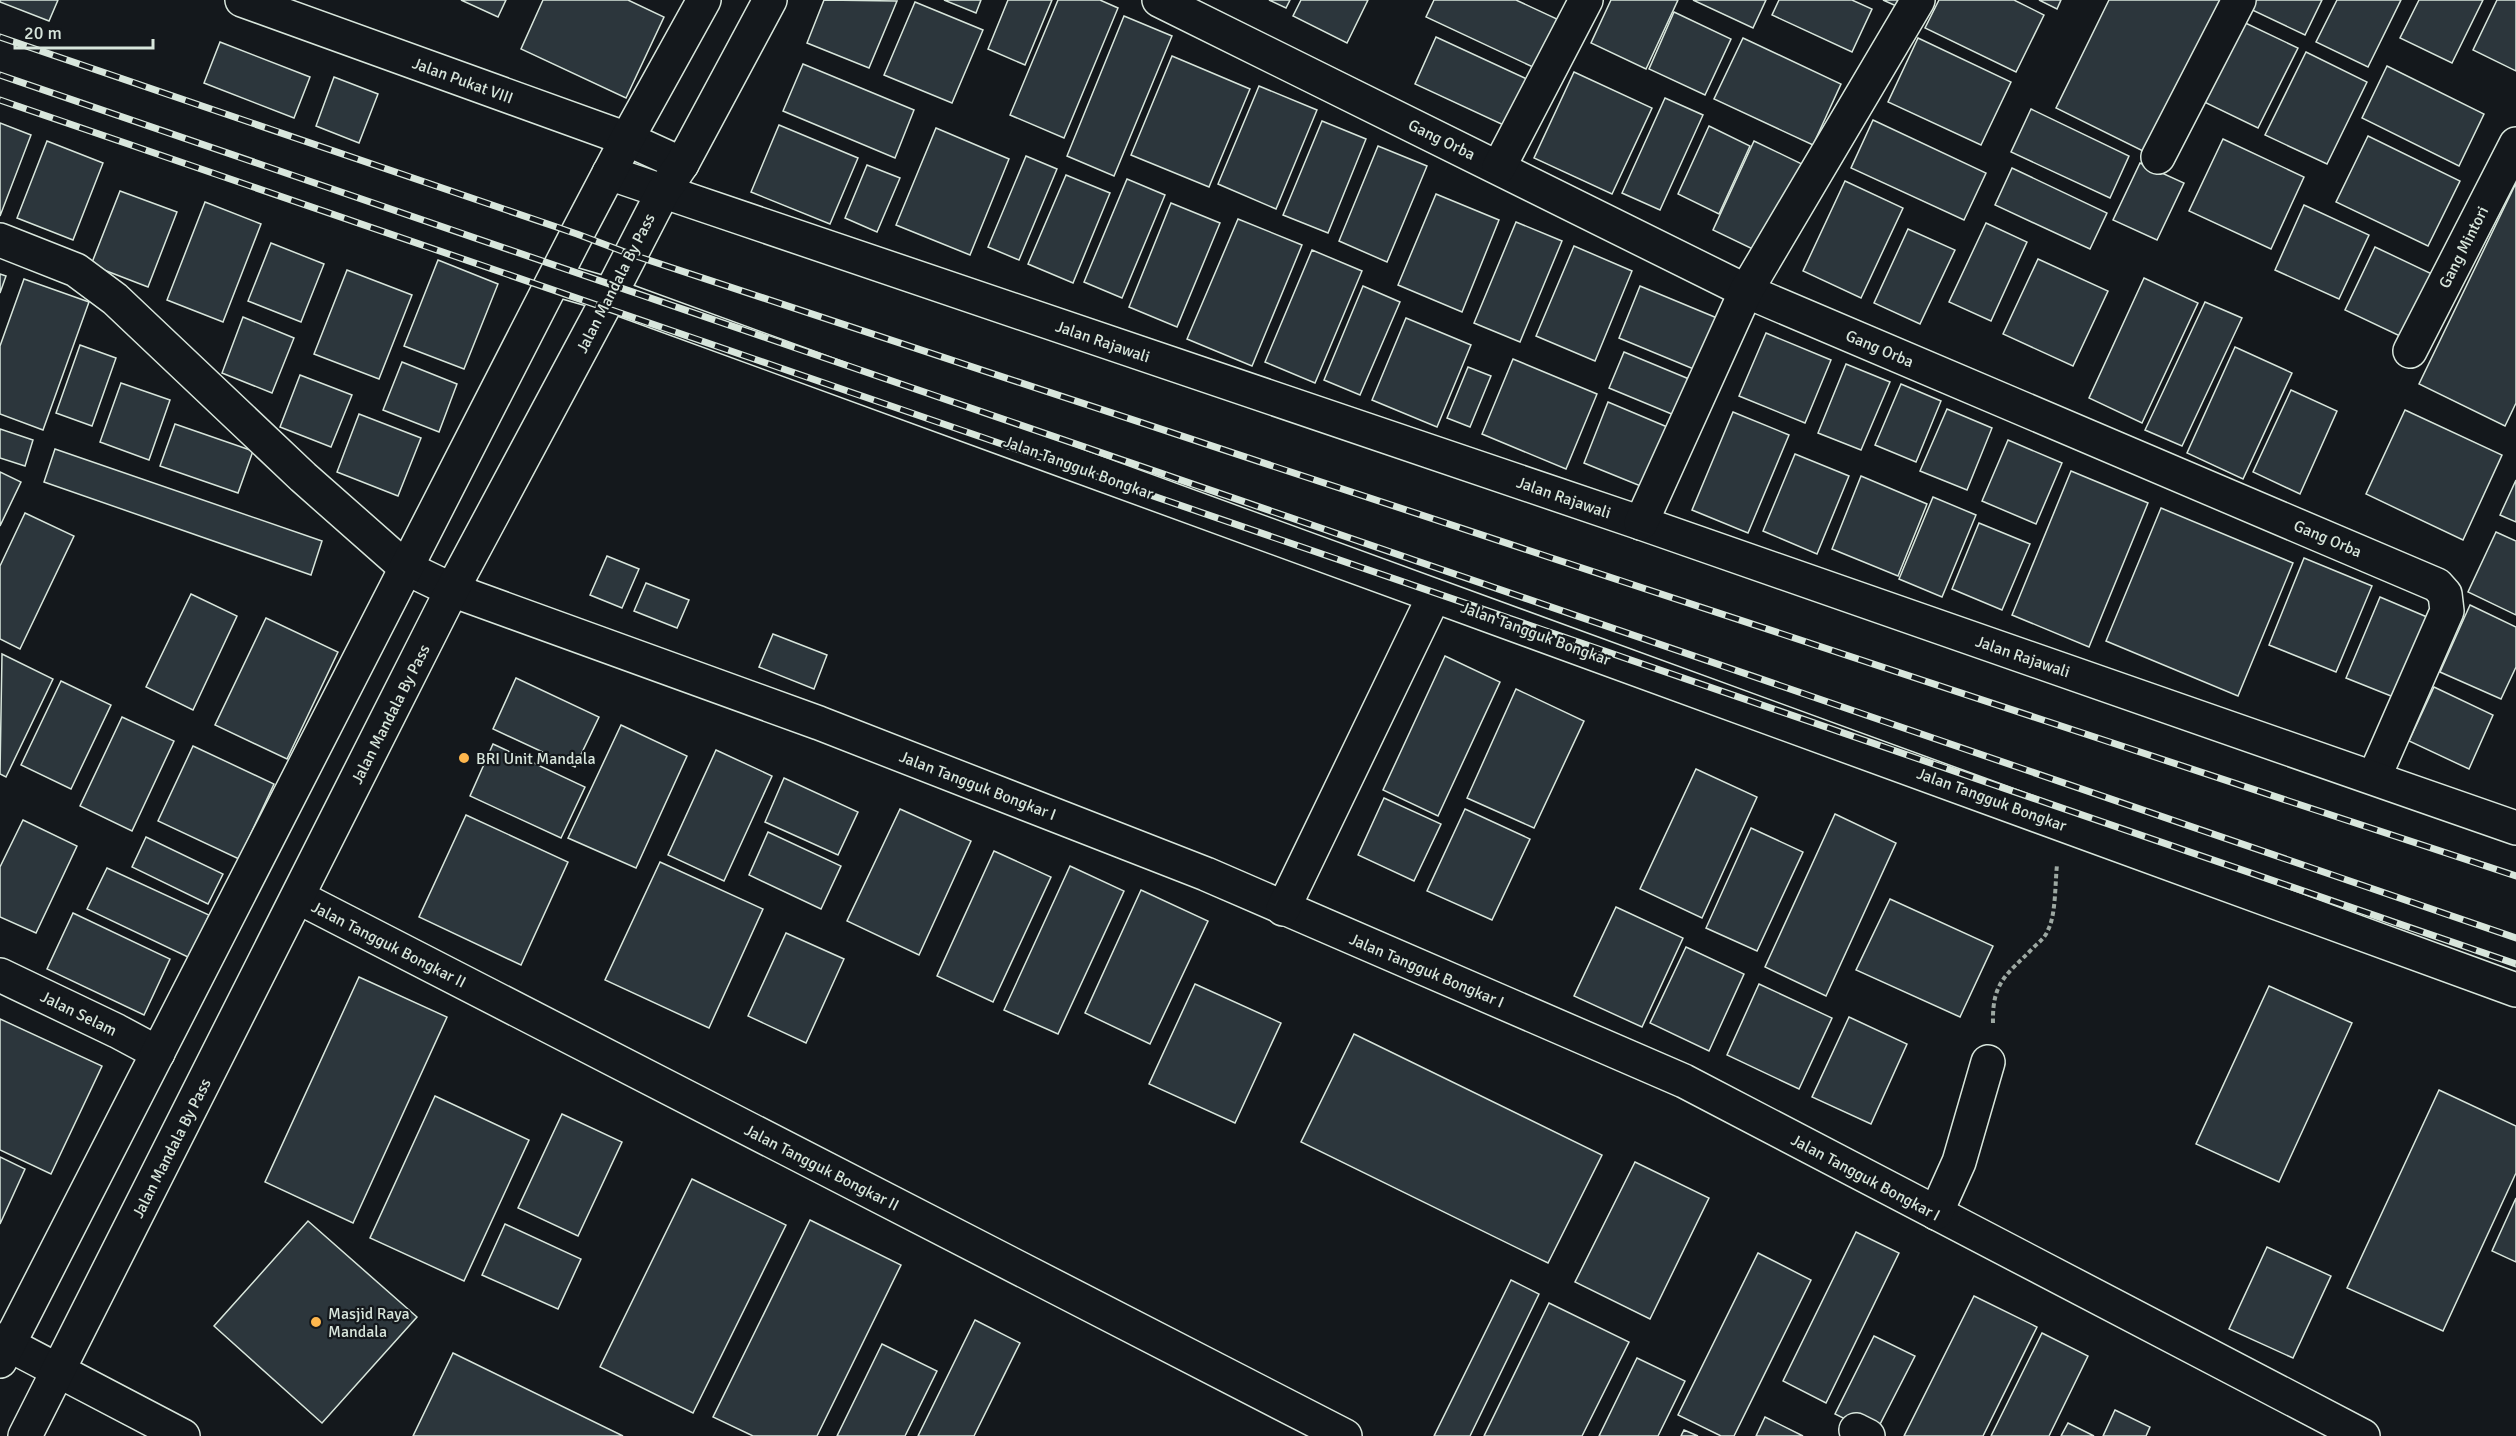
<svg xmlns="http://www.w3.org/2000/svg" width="2516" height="1436" font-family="Signika,sans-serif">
  <rect width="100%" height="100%" fill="#14181c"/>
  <!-- building -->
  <g fill="#2c363c" stroke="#d8e6dc" stroke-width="1.5">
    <path d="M0,0H58L49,21L0,2Z"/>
    <path d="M461,0H506L498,17Z"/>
    <path d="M543,0H628L664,17L626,98L521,49Z"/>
    <path d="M824,0L897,1L869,68L807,43Z"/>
    <path d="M944,0H981L976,13Z"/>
    <path d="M1008,0H1052L1025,65L988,49Z"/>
    <path d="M1058,0H1100L1118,8L1064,138L1010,115Z"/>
    <path d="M1269,0H1290L1286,8Z"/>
    <path d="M1301,0H1368L1347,43L1293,16Z"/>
    <path d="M1434,0H1516L1557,19L1535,68L1426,17Z"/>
    <path d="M1611,0H1678L1646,69L1591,43Z"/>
    <path d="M1693,0H1766L1753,28Z"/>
    <path d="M1779,0H1852L1872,9L1852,52L1772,15Z"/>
    <path d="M1883,0H1907L1903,9Z"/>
    <path d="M1939,0H2014L2044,15L2016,72L1925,28Z"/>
    <path d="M2039,0H2061L2057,9Z"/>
    <path d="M2109,0H2222L2147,153L2056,108Z"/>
    <path d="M2252,0H2322L2305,35L2248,8Z"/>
    <path d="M2337,0H2401L2368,67L2316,42Z"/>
    <path d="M2419,0H2483L2452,63L2400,38Z"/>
    <path d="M2497,0H2516V71L2473,50Z"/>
    <path d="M915,2L983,30L952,103L884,75Z"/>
    <path d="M1674,12L1731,39L1705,95L1649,69Z"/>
    <path d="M1124,16L1172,36L1114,176L1067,156Z"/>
    <path d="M2237,19L2298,48L2258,128L2198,99Z"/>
    <path d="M1436,37L1531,81L1510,128L1415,84Z"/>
    <path d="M1743,38L1841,84L1813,145L1714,99Z"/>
    <path d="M1918,38L2011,82L1981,145L1888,102Z"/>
    <path d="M220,42L310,77L294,118L204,83Z"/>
    <path d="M2306,52L2367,82L2327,164L2265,135Z"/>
    <path d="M1172,56L1250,89L1209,187L1131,155Z"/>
    <path d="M803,64L914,110L895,158L783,111Z"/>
    <path d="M2387,66L2484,114L2459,166L2362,118Z"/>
    <path d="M1574,72L1652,108L1612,194L1534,158Z"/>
    <path d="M334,77L378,94L359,143L316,126Z"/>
    <path d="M1259,86L1317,110L1276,209L1218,184Z"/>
    <path d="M1665,98L1703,115L1660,210L1622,193Z"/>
    <path d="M2031,109L2129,156L2110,198L2011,152Z"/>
    <path d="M1873,120L1986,173L1964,220L1851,168Z"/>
    <path d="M1322,121L1366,139L1328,233L1283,215Z"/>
    <path d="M0,123L31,135L0,216Z"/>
    <path d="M779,125L858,158L830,224L751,192Z"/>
    <path d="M1709,126L1750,146L1719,214L1678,194Z"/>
    <path d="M936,128L1009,159L970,255L896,225Z"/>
    <path d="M2368,136L2460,181L2428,246L2336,202Z"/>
    <path d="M2223,139L2304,177L2271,249L2189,211Z"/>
    <path d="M47,141L103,163L73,240L17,218Z"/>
    <path d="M1754,141L1804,165L1763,254L1713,230Z"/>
    <path d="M1378,146L1427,166L1387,262L1339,241Z"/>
    <path d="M1026,156L1057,169L1019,260L988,247Z"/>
    <path d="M2140,163L2184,183L2157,240L2113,220Z"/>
    <path d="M867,165L900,178L877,232L845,218Z"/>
    <path d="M2012,168L2107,213L2090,249L1995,205Z"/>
    <path d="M1066,175L1110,193L1073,283L1028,264Z"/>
    <path d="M1127,179L1165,195L1122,298L1084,282Z"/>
    <path d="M1845,181L1903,208L1861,298L1803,271Z"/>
    <path d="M2516,183V403L2505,426L2419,384Z"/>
    <path d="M120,191L177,212L148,287L91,265Z"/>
    <path d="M1436,194L1499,220L1462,312L1398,285Z"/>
    <path d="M205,202L261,224L223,322L167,300Z"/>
    <path d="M1171,203L1220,223L1177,327L1129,307Z"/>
    <path d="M2304,205L2369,235L2339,299L2275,270Z"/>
    <path d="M1238,219L1302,245L1252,366L1187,339Z"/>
    <path d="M1516,222L1562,241L1520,342L1474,323Z"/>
    <path d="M1986,223L2027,242L1991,321L1949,302Z"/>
    <path d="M1908,229L1955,250L1920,324L1874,303Z"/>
    <path d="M271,243L324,264L301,322L248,301Z"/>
    <path d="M1574,246L1632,271L1595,361L1536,336Z"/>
    <path d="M2375,247L2432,274L2402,337L2345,310Z"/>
    <path d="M1312,250L1362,271L1315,383L1265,362Z"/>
    <path d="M2038,259L2108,291L2073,366L2003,334Z"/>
    <path d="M438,260L498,284L464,369L404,346Z"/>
    <path d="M347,270L412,295L379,379L314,354Z"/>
    <path d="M0,274L6,276L0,293Z"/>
    <path d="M2144,278L2198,303L2142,423L2089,398Z"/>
    <path d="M24,279L89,302L43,430L0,414V346Z"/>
    <path d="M1363,286L1400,302L1360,395L1324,380Z"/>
    <path d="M1640,286L1717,318L1696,370L1619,338Z"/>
    <path d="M2205,302L2242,318L2182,446L2145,430Z"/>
    <path d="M243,317L294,338L272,393L222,373Z"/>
    <path d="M1406,318L1471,345L1437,427L1372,400Z"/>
    <path d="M1766,333L1831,360L1805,423L1739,396Z"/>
    <path d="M80,345L116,358L92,426L56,413Z"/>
    <path d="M2235,347L2292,373L2243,479L2187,453Z"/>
    <path d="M1624,352L1689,379L1674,415L1609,388Z"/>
    <path d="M1513,359L1597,394L1566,469L1482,434Z"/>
    <path d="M402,362L457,384L439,432L383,410Z"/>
    <path d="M1846,364L1890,382L1861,450L1818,433Z"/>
    <path d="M1468,367L1491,376L1470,427L1447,418Z"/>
    <path d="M300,375L352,395L331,447L280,427Z"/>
    <path d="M121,383L170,400L149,460L100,442Z"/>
    <path d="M1901,384L1941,401L1916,462L1875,445Z"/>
    <path d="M2291,390L2337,411L2300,494L2253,472Z"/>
    <path d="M1608,402L1672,429L1648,489L1584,463Z"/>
    <path d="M1947,409L1992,428L1967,490L1920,471Z"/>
    <path d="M2405,410L2502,455L2463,540L2366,494Z"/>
    <path d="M1733,412L1789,435L1748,533L1692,510Z"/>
    <path d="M359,414L421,438L398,496L337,472Z"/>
    <path d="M175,424L253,451L238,493L160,466Z"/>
    <path d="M0,429L33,440L25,466L0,458Z"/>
    <path d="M2008,440L2062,463L2036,524L1982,501Z"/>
    <path d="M55,449L322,541L311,575L44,482Z"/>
    <path d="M1795,454L1849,476L1817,554L1763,531Z"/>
    <path d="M2071,471L2148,503L2089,647L2012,615Z"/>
    <path d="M0,472L21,482L0,526Z"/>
    <path d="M1861,476L1927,504L1898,576L1832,549Z"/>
    <path d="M2516,480V522L2500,515Z"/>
    <path d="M1933,497L1976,515L1942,597L1899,579Z"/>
    <path d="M2161,508L2293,563L2238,696L2106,641Z"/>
    <path d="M25,513L74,536L20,649L0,639V566Z"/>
    <path d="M1979,523L2030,544L2002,610L1952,589Z"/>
    <path d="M2496,532L2516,541V615L2468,592Z"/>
    <path d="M607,556L639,569L622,608L590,595Z"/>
    <path d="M2304,558L2372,586L2336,672L2269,645Z"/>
    <path d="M646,583L689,600L677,628L634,611Z"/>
    <path d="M191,594L237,616L193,710L146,687Z"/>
    <path d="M2380,597L2434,620L2401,700L2346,678Z"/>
    <path d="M2470,605L2516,627V667L2501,699L2440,672Z"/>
    <path d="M266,618L338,652L287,759L215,725Z"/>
    <path d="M773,634L827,655L814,689L759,667Z"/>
    <path d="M2,654L53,679L6,777L0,774Z"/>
    <path d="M1445,656L1500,682L1438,816L1383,790Z"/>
    <path d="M516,678L599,717L575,767L493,729Z"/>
    <path d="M61,681L111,705L71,789L21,765Z"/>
    <path d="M2434,687L2493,715L2469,769L2409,741Z"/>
    <path d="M1516,689L1584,721L1534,828L1467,798Z"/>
    <path d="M122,717L174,741L132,831L80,806Z"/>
    <path d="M621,725L687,756L636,868L568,838Z"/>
    <path d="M493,744L585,787L561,838L470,796Z"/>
    <path d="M193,746L274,784L239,859L158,821Z"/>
    <path d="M716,750L772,776L724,881L668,855Z"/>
    <path d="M1696,769L1757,797L1702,918L1640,889Z"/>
    <path d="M784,778L858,812L838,855L765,822Z"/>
    <path d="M1384,798L1441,824L1414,881L1358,855Z"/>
    <path d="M900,809L971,841L919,955L847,921Z"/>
    <path d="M1465,809L1530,839L1492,920L1427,891Z"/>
    <path d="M1835,814L1896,843L1826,996L1765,967Z"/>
    <path d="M466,815L568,862L521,965L419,917Z"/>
    <path d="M23,820L77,846L36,933L0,917V867Z"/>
    <path d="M1751,828L1803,852L1757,951L1706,928Z"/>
    <path d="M768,832L841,866L821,909L749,875Z"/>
    <path d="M146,837L223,874L208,904L132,867Z"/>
    <path d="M994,851L1051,877L993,1002L937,976Z"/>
    <path d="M660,862L763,909L709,1028L605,980Z"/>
    <path d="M1070,866L1124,891L1058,1034L1004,1010Z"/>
    <path d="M107,868L209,915L190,958L87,909Z"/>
    <path d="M1141,890L1208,921L1150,1044L1085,1013Z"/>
    <path d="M1890,899L1993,946L1960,1017L1856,970Z"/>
    <path d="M1616,907L1683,938L1642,1027L1574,996Z"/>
    <path d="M73,913L170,959L144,1015L47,969Z"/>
    <path d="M786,933L844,959L806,1043L748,1016Z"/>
    <path d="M1686,947L1744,974L1709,1051L1650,1023Z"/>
    <path d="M359,977L447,1017L353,1223L265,1182Z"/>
    <path d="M1195,984L1281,1023L1235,1123L1149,1084Z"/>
    <path d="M1759,984L1832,1018L1799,1089L1727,1055Z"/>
    <path d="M2269,986L2352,1023L2279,1182L2196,1144Z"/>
    <path d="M1849,1017L1907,1044L1871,1124L1812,1097Z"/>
    <path d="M0,1019L102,1066L51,1174L0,1150Z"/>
    <path d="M1354,1034L1602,1155L1548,1263L1301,1142Z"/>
    <path d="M2439,1090L2516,1126V1173L2443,1331L2347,1288Z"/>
    <path d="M435,1096L529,1140L464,1281L370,1238Z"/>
    <path d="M562,1114L622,1142L578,1236L518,1208Z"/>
    <path d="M0,1157L25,1169L0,1224Z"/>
    <path d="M1635,1162L1709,1198L1650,1319L1575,1282Z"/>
    <path d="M692,1179L786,1225L693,1413L600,1367Z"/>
    <path d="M2516,1198V1262L2492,1251Z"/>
    <path d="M810,1220L901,1265L817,1436H753L713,1417Z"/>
    <path d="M308,1221L417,1317L322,1423L214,1326Z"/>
    <path d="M505,1224L581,1259L558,1309L482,1275Z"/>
    <path d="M1856,1232L1899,1253L1826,1403L1783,1381Z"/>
    <path d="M2267,1247L2331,1276L2293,1358L2229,1329Z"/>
    <path d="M1758,1253L1811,1280L1734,1436H1721L1678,1415Z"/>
    <path d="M1511,1280L1539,1294L1470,1436H1434Z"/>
    <path d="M1974,1296L2037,1327L1983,1436H1904Z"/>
    <path d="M1549,1303L1629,1342L1582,1436H1484Z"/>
    <path d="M975,1320L1020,1343L974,1436H918Z"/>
    <path d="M2042,1333L2088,1356L2049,1436H1991Z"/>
    <path d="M1874,1336L1915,1356L1875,1434L1835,1414Z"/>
    <path d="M882,1344L937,1371L905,1436H837Z"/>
    <path d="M453,1353L623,1436H413Z"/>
    <path d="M1637,1358L1685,1381L1658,1436H1599Z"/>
    <path d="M2115,1410L2150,1427L2146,1436H2103Z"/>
    <path d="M1765,1417L1803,1436H1756Z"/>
    <path d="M2068,1423L2094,1436H2061Z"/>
    <path d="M1684,1430L1698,1436H1681Z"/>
  </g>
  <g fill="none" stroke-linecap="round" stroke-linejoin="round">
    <defs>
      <g id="minor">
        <path d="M242,0L627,139L682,164"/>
        <path d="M1159,0L1746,291L2437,585L2445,594L2447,611L2380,764"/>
        <path d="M2158,157L2239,0"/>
        <path d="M1499,167L1586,0"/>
        <path d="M609,173L1641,523L2516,828"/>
        <path d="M0,240L76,270L115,299L303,477L406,568L452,590L819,723L1206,874L1684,1081L2363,1436"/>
        <path d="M555,279L610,295L2516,990"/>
        <path d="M2410,351L2516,144"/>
        <path d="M1641,523L1746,291L1918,0"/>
        <path d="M298,897L1345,1436"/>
        <path d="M1283,909L1434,596"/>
        <path d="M0,975L117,1031L158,1053"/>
        <path d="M1936,1213L1959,1162L1988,1062"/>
        <path d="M0,1340L183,1436"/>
        <path d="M0,1361L577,234L627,139L704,0"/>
        <path d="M1856,1430L1868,1436"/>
        <path d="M25,1436L452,590L610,295L663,192L682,164L770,0"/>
      </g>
    </defs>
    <!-- minor casing -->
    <use href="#minor" stroke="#d8e6dc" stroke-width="36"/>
    <!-- path -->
    <path stroke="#9da8a2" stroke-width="4" stroke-dasharray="4.5 3" stroke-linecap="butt" d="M1993,1023C1992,981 2007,975 2033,948C2039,942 2045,938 2048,930C2056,915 2055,883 2057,865"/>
    <!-- minor -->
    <use href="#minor" stroke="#14181c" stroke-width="33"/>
    <defs>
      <g id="rail">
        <path d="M0,37L577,234L630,254L2516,876"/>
        <path d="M0,75L2516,938"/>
        <path d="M0,100L2516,964"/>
      </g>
    </defs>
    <!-- rail casing -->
    <use href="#rail" stroke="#d8e6dc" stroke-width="7"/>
    <!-- rail -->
    <use href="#rail" stroke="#14181c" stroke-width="4.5" stroke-dasharray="14" stroke-linecap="butt"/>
  </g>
  <!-- markers -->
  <g fill="#ffb74d" stroke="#14181c" stroke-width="2">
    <circle cx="464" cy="758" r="6"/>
    <circle cx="316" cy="1322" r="6"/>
  </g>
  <g text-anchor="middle" stroke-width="4.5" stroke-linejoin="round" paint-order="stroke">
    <!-- street labels -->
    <g font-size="16" fill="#d8e6dc" stroke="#14181c">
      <text transform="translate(463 80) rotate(20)" y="6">Jalan Pukat VIII</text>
      <text transform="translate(1442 139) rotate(26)" y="6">Gang Orba</text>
      <text transform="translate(2463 247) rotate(-63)" y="6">Gang Mintori</text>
      <text transform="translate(615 283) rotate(-63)" y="6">Jalan Mandala By Pass</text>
      <text transform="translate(1103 341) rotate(19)" y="6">Jalan Rajawali</text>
      <text transform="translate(1880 348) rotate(23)" y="6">Gang Orba</text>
      <text transform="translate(1079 467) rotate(20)" y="6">Jalan Tangguk Bongkar</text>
      <text transform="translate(1564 497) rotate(19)" y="6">Jalan Rajawali</text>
      <text transform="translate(2328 538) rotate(23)" y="6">Gang Orba</text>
      <text transform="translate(1536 633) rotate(20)" y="6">Jalan Tangguk Bongkar</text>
      <text transform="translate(2023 656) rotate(19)" y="6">Jalan Rajawali</text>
      <text transform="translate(390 714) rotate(-63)" y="6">Jalan Mandala By Pass</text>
      <text transform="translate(978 785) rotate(21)" y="6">Jalan Tangguk Bongkar I</text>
      <text transform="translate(1992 799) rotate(20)" y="6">Jalan Tangguk Bongkar</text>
      <text transform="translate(389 944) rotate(27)" y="6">Jalan Tangguk Bongkar II</text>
      <text transform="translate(1427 970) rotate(23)" y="6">Jalan Tangguk Bongkar I</text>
      <text transform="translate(79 1013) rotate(26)" y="6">Jalan Selam</text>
      <text transform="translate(171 1148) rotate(-63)" y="6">Jalan Mandala By Pass</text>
      <text transform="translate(822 1167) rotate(27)" y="6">Jalan Tangguk Bongkar II</text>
      <text transform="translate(1866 1177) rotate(28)" y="6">Jalan Tangguk Bongkar I</text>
    </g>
    <!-- poi labels -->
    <g font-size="16" fill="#d8e6dc" stroke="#14181c" text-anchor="start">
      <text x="476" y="764">BRI Unit Mandala</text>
      <text x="328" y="1319">Masjid Raya<tspan x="328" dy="18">Mandala</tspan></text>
    </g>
  </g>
  <!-- scale -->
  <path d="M15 39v9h138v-9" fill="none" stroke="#d8e6dc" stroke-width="3"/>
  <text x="24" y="39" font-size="18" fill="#d8e6dc" stroke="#14181c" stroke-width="4.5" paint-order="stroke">20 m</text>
</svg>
